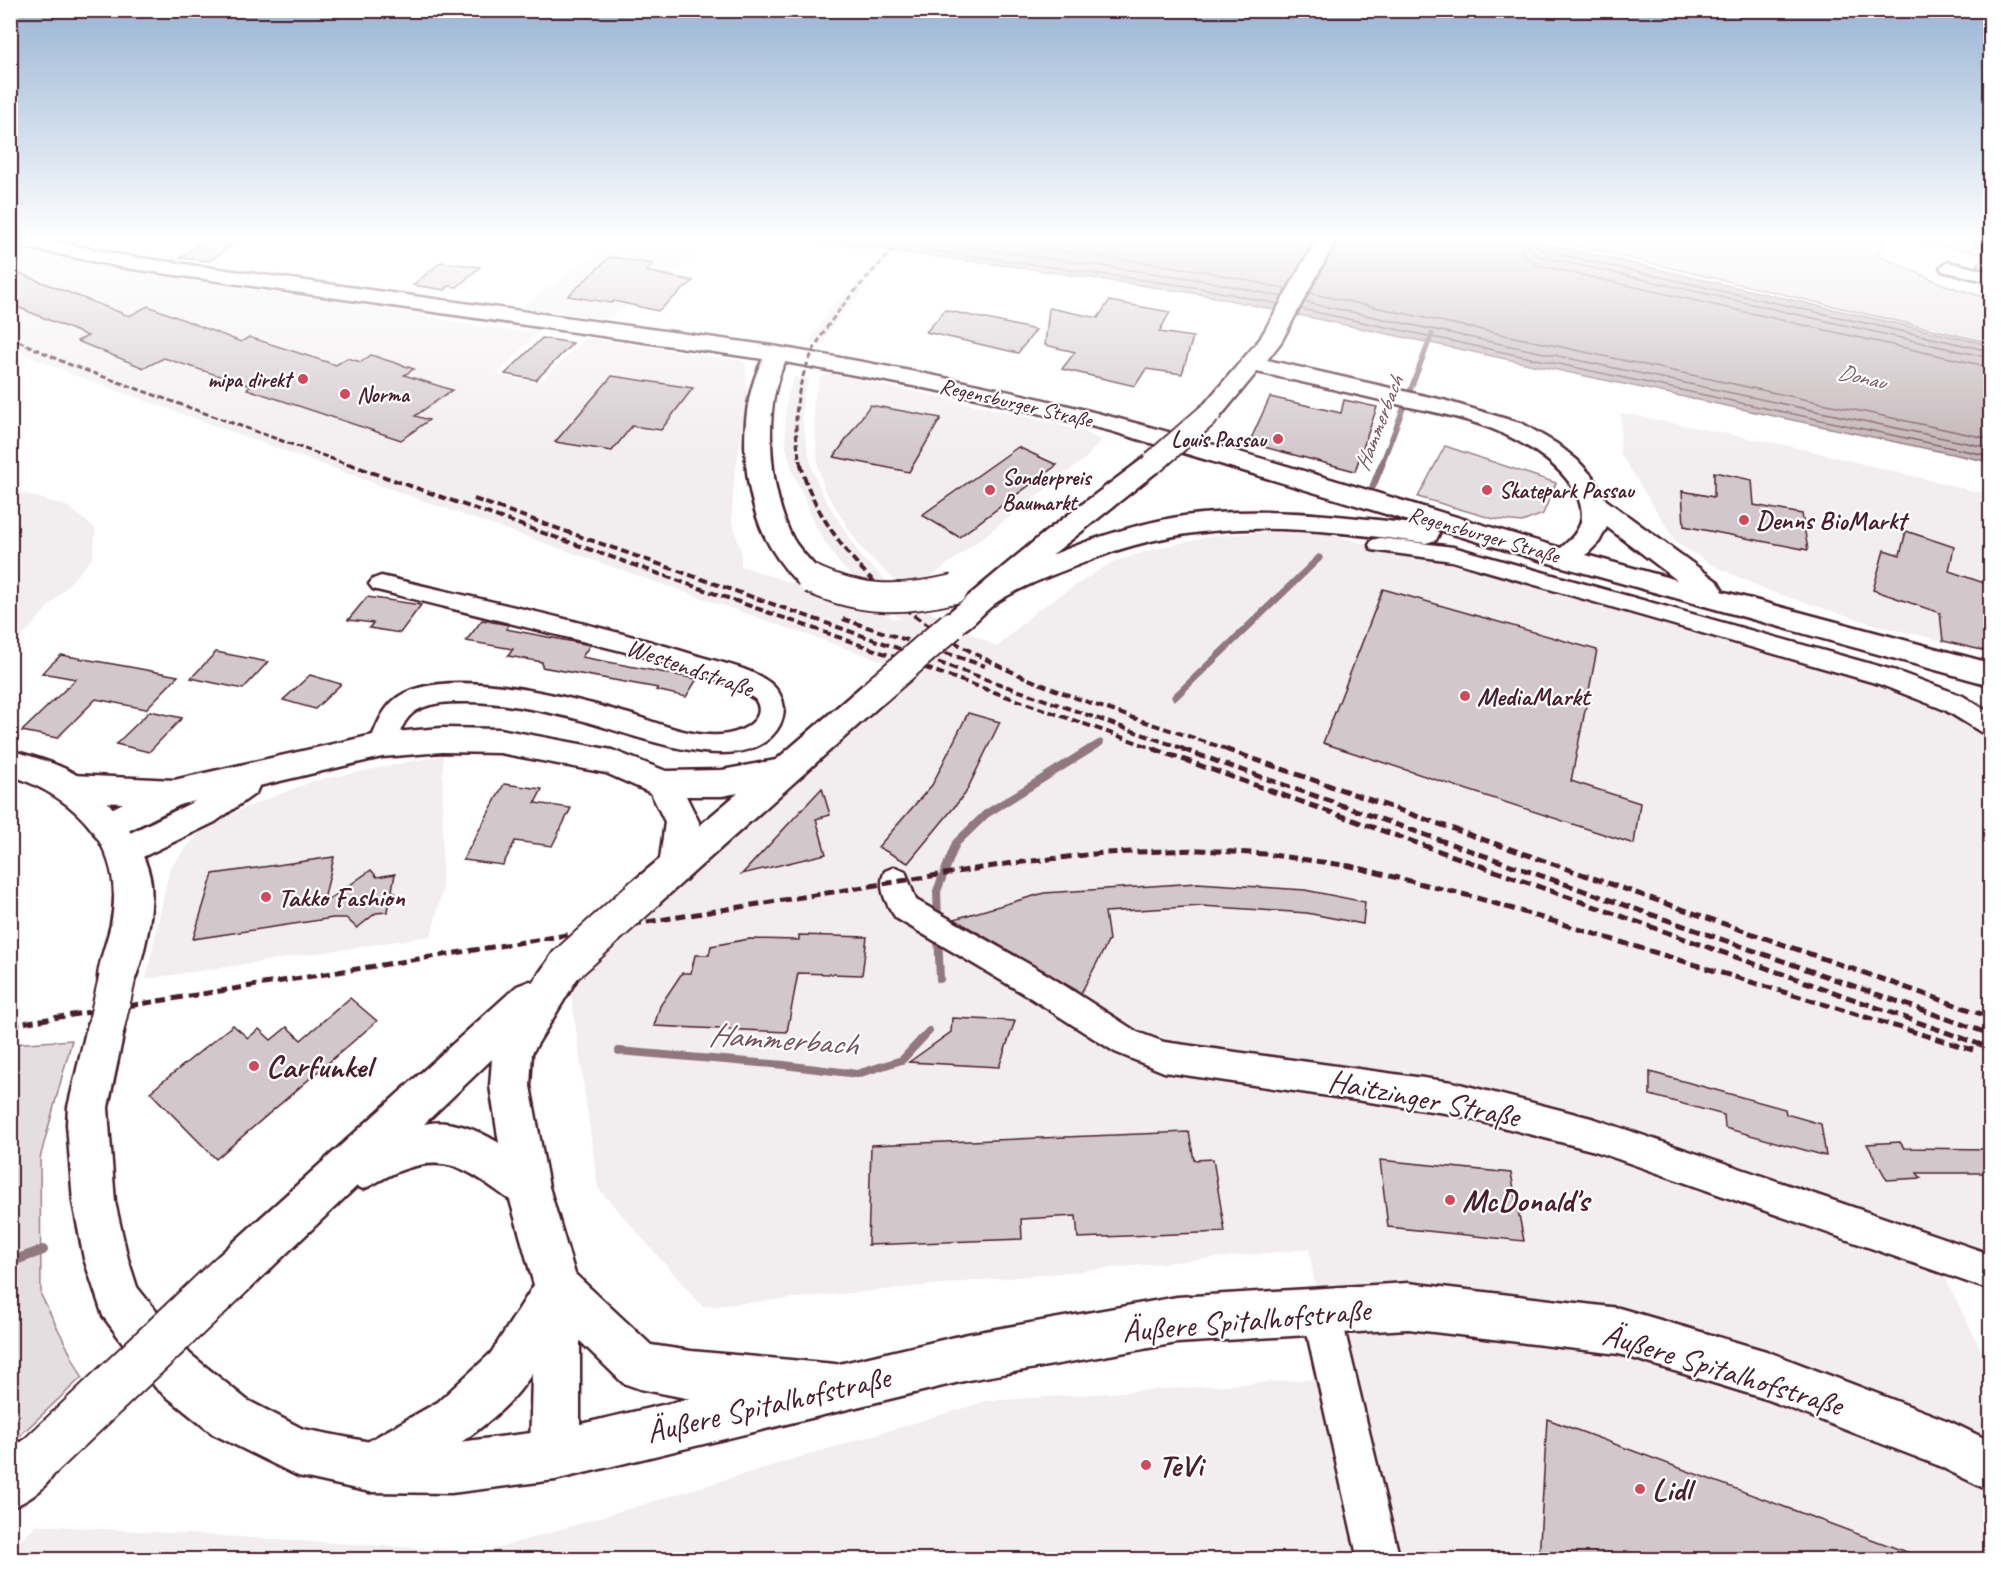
<svg xmlns="http://www.w3.org/2000/svg" width="2001" height="1570" font-family="Caveat,sans-serif">
  <rect width="100%" height="100%" fill="#fff"/>
  <filter id="ink" filterUnits="userSpaceOnUse"><feTurbulence type="fractalNoise" baseFrequency=".0167" numOctaves="2"/><feDisplacementMap in="SourceGraphic" scale="12" xChannelSelector="R" yChannelSelector="G"/><feConvolveMatrix kernelMatrix="1 2 1 2 8 2 1 2 1" color-interpolation-filters="sRGB"/></filter>
  <g filter="url(#ink)">
    <!-- built -->
    <g fill="#f2eeef">
      <path d="M11,249L112,268L422,314L462,324L507,330L540,331L497,375L533,382L541,381L586,338L744,361L746,368L747,398L734,481L732,520L741,552V566L901,620L842,567L819,533L793,473L786,447L785,421L787,397L794,377L809,378L803,397L802,420L812,469L823,495L861,557L890,584L926,610L997,647L1036,611L1112,562L1154,549L1218,535L1282,532L1322,533L1532,584L1873,680L1937,706L1990,740V1273L1933,1253L1990,1368V1559H11V1550L37,1525L485,1552L987,1401L1330,1378L1309,1249L703,1307L598,1188L567,966L902,668L432,504L74,375L11,348Z"/>
      <path d="M595,254L698,256L607,319L521,307Z"/>
      <path d="M858,282L869,284L832,326L823,344L809,343L828,312Z"/>
      <path d="M831,374L1003,411L1082,431L1101,440L1085,459L922,584L906,587L890,576L860,547L824,489L818,466L813,402L820,377Z"/>
      <path d="M1621,413L1790,446L1990,495V652L1883,627L1769,591L1712,565L1676,542L1620,453Z"/>
      <path d="M11,490L67,506L96,529L93,557L11,649Z"/>
      <path d="M443,755L442,892L431,936L146,979L170,867L203,828L232,813L313,781Z"/>
    </g>
    <!-- green -->
    <g fill="#e5dee0" stroke="#987e86" stroke-width="1.5">
      <path d="M1552,240H1885L1877,255L1945,285L1990,299V343Z"/>
      <path d="M1921,240H1968L1990,247V256Z"/>
      <path d="M1445,446L1556,483L1543,514L1522,522L1494,519L1418,497Z"/>
      <path d="M72,1040L40,1158L41,1295L82,1377L11,1444V1044Z"/>
    </g>
    <!-- water -->
    <path fill="#c1b3b6" stroke="#91787e" stroke-width="1.5" d="M809,240H1530L1990,345V462L1200,294L1017,267Z"/>
    <g fill="none" stroke-linecap="round" stroke-linejoin="round">
      <!-- shore -->
      <g stroke="#7a5a63" stroke-width="1.5">
        <path d="M856,240L1201,288L1278,304"/>
        <path d="M915,240L1202,280L1282,297"/>
        <path d="M986,240L1203,271L1287,289"/>
        <path d="M1519,240L1523,255L1537,265L1990,367"/>
        <path d="M1528,240L1530,250L1539,256L1990,358"/>
        <path d="M1535,240L1540,249L1575,258L1990,351"/>
        <path d="M1309,293L1990,439"/>
        <path d="M1304,302L1990,448"/>
        <path d="M1301,309L1990,456"/>
      </g>
      <!-- stream-far3 -->
      <path stroke="#91787e" stroke-width="5" d="M1381,466L1432,334"/>
      <!-- stream-far2 -->
      <g stroke="#91787e" stroke-width="7">
        <path d="M1373,486L1382,464"/>
        <path d="M1175,697L1319,558"/>
        <path d="M1088,750L1100,743"/>
      </g>
      <!-- stream-far1 -->
      <g stroke="#91787e" stroke-width="8">
        <path d="M938,921L937,891L956,843L986,814L1090,749"/>
        <path d="M938,933L940,979"/>
        <path d="M619,1051L784,1065L857,1074L902,1060L929,1031"/>
      </g>
      <!-- stream -->
      <path stroke="#91787e" stroke-width="10" d="M10,1262L43,1250"/>
    </g>
    <!-- building -->
    <g fill="#d2c7cb" stroke="#4a1f2b" stroke-width="1.5">
      <path d="M204,240L233,243L210,261L180,258Z"/>
      <path d="M1985,249L1990,250V270L1977,267Z"/>
      <path d="M610,257L653,264L646,271L693,281L658,311L614,301L611,303L568,296Z"/>
      <path d="M441,262L456,264L480,267L457,287L449,286L445,290L413,285Z"/>
      <path d="M21,274L129,316L148,306L241,342L249,337L336,365L347,358L361,362L371,355L414,369L404,375L452,390L415,416L429,420L401,440L247,389L251,386L164,358L144,368L77,341L88,336L10,304V278Z"/>
      <path d="M1109,301L1170,312L1159,332L1193,337L1182,374L1146,369L1135,386L1062,369L1075,352L1045,345L1049,308L1098,318Z"/>
      <path d="M945,310L1036,330L1018,353L926,332Z"/>
      <path d="M542,338L573,343L536,380L505,374Z"/>
      <path d="M612,376L693,388L661,430L632,426L612,451L555,442Z"/>
      <path d="M1270,397L1341,413L1344,400L1377,407L1355,471L1249,443Z"/>
      <path d="M870,405L941,418L909,472L834,457Z"/>
      <path d="M1018,447L1057,465L959,537L922,515Z"/>
      <path d="M1714,472L1752,480L1754,505L1802,514L1808,550L1684,526L1682,491L1714,497Z"/>
      <path d="M1906,531L1954,547L1949,571L1990,585V652L1943,641L1940,613L1873,590L1884,550L1900,555Z"/>
      <path d="M1383,589L1597,650L1571,781L1640,803L1634,844L1323,743Z"/>
      <path d="M367,597L421,605L400,633L369,628L373,623L348,620Z"/>
      <path d="M482,620L509,625L506,629L590,645L582,657L697,679L686,697L656,690L658,688L542,667V662L508,656L513,649L466,641Z"/>
      <path d="M216,652L268,662L243,689L191,678Z"/>
      <path d="M61,655L130,667L178,676L146,709L96,699L57,738L22,731L76,679L42,673Z"/>
      <path d="M310,675L341,684L315,709L283,700Z"/>
      <path d="M150,711L182,718L149,752L116,744Z"/>
      <path d="M968,713L1000,722L965,794L908,863L878,847L932,785Z"/>
      <path d="M504,784L542,789L535,803L571,808L552,846L515,841L503,865L463,860Z"/>
      <path d="M822,788L830,815L816,819L826,854L742,874Z"/>
      <path d="M334,857L323,904L371,870L377,877L395,874L392,890L399,897L388,905L387,912L376,913L357,928L346,918H333L193,939L213,874Z"/>
      <path d="M1197,883L1305,890L1365,902L1363,924L1307,913L1202,906L1105,912L1109,940L1081,993L954,919L1044,893Z"/>
      <path d="M799,935L867,937L862,975L798,973L787,1032L654,1026L660,1006L682,973H691L695,955H709L711,946L749,939L799,940Z"/>
      <path d="M350,998L377,1021L216,1159L150,1092L233,1025L248,1038L259,1029L271,1040L287,1027L301,1040Z"/>
      <path d="M952,1018L1015,1021L999,1067L909,1062L951,1032Z"/>
      <path d="M1650,1072L1785,1109L1786,1114L1821,1124L1826,1156L1725,1128L1724,1115L1650,1095Z"/>
      <path d="M1189,1132L1194,1160L1213,1159L1225,1232L1078,1238L1076,1216L1021,1219L1022,1239L868,1245L871,1145Z"/>
      <path d="M1900,1142L1904,1148L1990,1149V1173H1917L1921,1178L1887,1180L1867,1144Z"/>
      <path d="M1380,1160L1511,1173L1524,1241L1388,1227Z"/>
      <path d="M1547,1419L1920,1557V1560H1539Z"/>
    </g>
    <g fill="none" stroke-linecap="round" stroke-linejoin="round">
      <defs>
        <g id="minor">
          <path d="M1948,262L1990,272V282L1942,271L1940,267Z"/>
          <path d="M1380,538L1453,547L1896,671L1963,696L1990,713V734L1981,732L1945,710L1879,684L1452,561L1372,550L1369,545L1372,540Z"/>
          <path d="M381,576C487,601 595,623 698,656C721,663 751,668 770,683C786,696 788,715 776,731C737,783 619,728 569,717C535,709 500,702 466,702C448,702 428,702 413,713C401,722 398,740 391,752L382,755L373,752L369,745C375,730 381,712 393,701C438,661 577,699 629,714C662,724 707,745 741,730C754,724 765,713 755,699L730,684L646,657L373,589L369,584L373,579Z"/>
          <path d="M895,867L905,871L916,900L1048,975L1137,1032L1164,1042L1452,1082L1595,1119L1990,1254V1290L1595,1151L1452,1114L1164,1072L1115,1052L1026,995L896,918C886,904 877,887 885,871Z"/>
          <path d="M1321,1292L1334,1298L1340,1311L1400,1560H1358L1302,1311L1308,1298Z"/>
        </g>
        <g id="tertiary">
          <path d="M10,750C33,757 58,763 78,776C109,796 147,847 151,884C154,914 143,964 130,991L117,996L104,991C102,987 99,982 98,978C98,964 108,939 111,924C127,849 78,798 10,775Z"/>
          <path d="M105,1013L119,1018L124,1031L108,1107L109,1124L115,1202L128,1259L137,1287L190,1354L247,1400L303,1429L370,1442L451,1443L555,1430L968,1334L1177,1297L1408,1283L1619,1308L1766,1351L1951,1422L1990,1441V1491L1937,1465L1766,1399L1619,1354L1408,1329L1177,1343L968,1380L555,1480L451,1493L370,1492L298,1476L213,1434L156,1388L103,1316L84,1259L73,1202L67,1124L68,1107L86,1031L91,1018Z"/>
        </g>
        <g id="primary">
          <path d="M10,240H49L126,256L772,346C891,366 1010,389 1127,421C1272,459 1416,506 1561,548C1581,531 1588,518 1576,493C1562,467 1533,448 1506,435C1479,421 1436,412 1405,406C1356,394 1306,383 1257,372L1219,418L1210,420L1201,418L1198,413L1201,408L1260,339L1316,240H1336L1281,342L1267,360L1443,400L1523,424L1557,444L1577,460L1592,476L1606,500L1718,582L1722,589L1721,591L1990,663V685L1556,565L1436,529L1439,534L1436,540L1426,543C1309,528 1206,515 1093,559C1064,571 1022,585 997,602C978,615 966,640 941,633L936,626L941,619L1044,533L1145,457L1154,454L1163,457L1167,462L1163,467L1052,555C1094,538 1138,523 1184,516C1263,506 1343,516 1422,525L1111,431L972,397L785,362C762,408 769,494 793,539C802,554 816,565 825,579L821,586C811,588 804,589 796,581C784,568 772,552 764,535C741,484 737,409 763,359L126,268L19,246L12,244ZM1607,527L1677,580L1586,555L1599,542Z"/>
          <path d="M1975,240H1990V248L1978,244Z"/>
          <path d="M874,682L885,685L889,693L885,701L656,906L643,910L630,906L625,895L630,884L660,859L665,822L651,793L606,773L500,753L442,752L382,757L259,786L256,793L215,822L124,866L112,862L107,852L112,842L195,801L182,804L108,841L96,837L91,827L96,817L123,803L72,801L60,797L55,788L60,779L72,775L174,780L382,733L442,728L500,729L612,750L666,771L722,770L776,760L863,685ZM738,793L699,826V822L686,796H722Z"/>
          <path d="M567,948L580,952L586,964L532,1053L530,1086L549,1187L575,1274L651,1345L691,1351L835,1364L852,1371L859,1388L852,1405L835,1412L691,1399L640,1389L623,1383L580,1341V1455L572,1472L555,1480L538,1472L530,1455L532,1373C503,1423 423,1470 370,1492L353,1484L345,1467L353,1450L438,1402L491,1353L534,1285L510,1200C474,1175 452,1153 405,1169C391,1173 377,1183 363,1189L357,1186L246,1292L230,1298L214,1292L208,1276L214,1260L517,986L530,981L533,982L554,952ZM492,1059L490,1086L499,1143C479,1130 448,1118 424,1124Z"/>
          <path d="M37,1434L54,1442L62,1459C51,1484 35,1498 10,1508V1450L20,1442Z"/>
        </g>
      </defs>
      <!-- minor casing -->
      <use href="#minor" stroke="#4a1f2b" stroke-width="5"/>
      <!-- tertiary casing -->
      <use href="#tertiary" stroke="#4a1f2b" stroke-width="5"/>
      <!-- primary casing -->
      <use href="#primary" stroke="#4a1f2b" stroke-width="5"/>
      <!-- minor -->
      <use href="#minor" fill="#fff" fill-rule="evenodd"/>
      <!-- tertiary -->
      <use href="#tertiary" fill="#fff" fill-rule="evenodd"/>
      <!-- primary -->
      <use href="#primary" fill="#fff" fill-rule="evenodd"/>
      <!-- rail-far2 -->
      <g stroke="#4a1f2b" stroke-width="3" stroke-dasharray="6 3" stroke-linecap="butt">
        <path d="M10,337L68,364L352,466"/>
        <path d="M801,466C778,363 838,309 902,240"/>
      </g>
      <!-- rail-far1 -->
      <g stroke="#4a1f2b" stroke-width="4" stroke-dasharray="8 4" stroke-linecap="butt">
        <path d="M348,464L1158,750"/>
        <path d="M801,464C808,496 825,522 844,548C936,666 1095,703 1229,750"/>
        <path d="M474,499L1187,750"/>
        <path d="M843,619L985,666"/>
      </g>
      <!-- rail -->
      <g stroke="#4a1f2b" stroke-width="5" stroke-dasharray="10 5" stroke-linecap="butt">
        <path d="M1154,749L1990,1048"/>
        <path d="M1182,749L1990,1034"/>
        <path d="M1225,749L1990,1017"/>
        <path d="M10,1025L1006,864L1103,853L1200,850L1266,854L1350,866L1474,897L1973,1050"/>
      </g>
      <defs>
        <path id="tertiary-bridge" d="M105,1031L117,979"/>
        <path id="primary-bridge-far3" d="M1154,462L1210,413"/>
        <g id="primary-bridge-far2">
          <path d="M811,579C862,602 901,601 954,589"/>
          <path d="M874,693L951,626"/>
        </g>
        <path id="primary-bridge-far1" d="M567,964L643,895"/>
        <path id="primary-bridge" d="M37,1459L230,1276"/>
      </defs>
      <!-- tertiary-bridge casing -->
      <use href="#tertiary-bridge" stroke="#4a1f2b" stroke-width="40" stroke-linecap="butt"/>
      <!-- primary-bridge-far3 casing -->
      <use href="#primary-bridge-far3" stroke="#4a1f2b" stroke-width="26" stroke-linecap="butt"/>
      <!-- primary-bridge-far2 casing -->
      <use href="#primary-bridge-far2" stroke="#4a1f2b" stroke-width="32" stroke-linecap="butt"/>
      <!-- primary-bridge-far1 casing -->
      <use href="#primary-bridge-far1" stroke="#4a1f2b" stroke-width="40" stroke-linecap="butt"/>
      <!-- primary-bridge casing -->
      <use href="#primary-bridge" stroke="#4a1f2b" stroke-width="50" stroke-linecap="butt"/>
      <!-- tertiary-bridge -->
      <use href="#tertiary-bridge" stroke="#fff" stroke-width="36"/>
      <!-- primary-bridge-far3 -->
      <use href="#primary-bridge-far3" stroke="#fff" stroke-width="22"/>
      <!-- primary-bridge-far2 -->
      <use href="#primary-bridge-far2" stroke="#fff" stroke-width="28"/>
      <!-- primary-bridge-far1 -->
      <use href="#primary-bridge-far1" stroke="#fff" stroke-width="36"/>
      <!-- primary-bridge -->
      <use href="#primary-bridge" stroke="#fff" stroke-width="46"/>
    </g>
  </g>
  <!-- sky -->
  <linearGradient id="sky" x2="0" y2="1"><stop stop-color="#98b4d4"/><stop offset="0.52" stop-color="#fff"/><stop offset="1" stop-color="#fff" stop-opacity="0"/></linearGradient>
  <rect width="2001" height="460" fill="url(#sky)"/>
  <!-- markers -->
  <g fill="#d1495b" stroke="#fff" stroke-width="2">
    <circle cx="303" cy="379" r="6"/>
    <circle cx="345" cy="394" r="6"/>
    <circle cx="1278" cy="439" r="6"/>
    <circle cx="990" cy="490" r="6"/>
    <circle cx="1487" cy="490" r="6"/>
    <circle cx="1744" cy="520" r="6"/>
    <circle cx="1465" cy="696" r="6"/>
    <circle cx="266" cy="897" r="6"/>
    <circle cx="254" cy="1066" r="6"/>
    <circle cx="1450" cy="1200" r="6"/>
    <circle cx="1146" cy="1465" r="6"/>
    <circle cx="1640" cy="1489" r="6"/>
  </g>
  <g text-anchor="middle" stroke-width="4.5" stroke-linejoin="round" paint-order="stroke">
    <!-- far-water labels -->
    <g font-size="22" font-style="italic" fill="#74535c" stroke="#fff">
      <text transform="translate(1862 376) rotate(14)" y="8">Donau</text>
      <text transform="translate(1378 423) rotate(-69)" y="8">Hammerbach</text>
    </g>
    <!-- far-poi labels -->
    <g font-size="22" font-weight="bold" fill="#4a1f2b" stroke="#fff" text-anchor="start">
      <text x="291" y="387" text-anchor="end">mipa direkt</text>
      <text x="357" y="402">Norma</text>
      <text x="1266" y="447" text-anchor="end">Louis Passau</text>
      <text x="1002" y="485">Sonderpreis<tspan x="1002" dy="25">Baumarkt</tspan></text>
      <text x="1499" y="498">Skatepark Passau</text>
    </g>
    <!-- far-street labels -->
    <g font-size="22" fill="#4a1f2b" stroke="#fff">
      <text transform="translate(1016 402) rotate(13)" y="8">Regensburger Straße</text>
      <text transform="translate(1484 534) rotate(16)" y="8">Regensburger Straße</text>
    </g>
    <!-- poi labels -->
    <g font-size="26" font-weight="bold" fill="#4a1f2b" stroke="#fff" text-anchor="start">
      <text x="1756" y="529">Denns BioMarkt</text>
      <text x="1477" y="705">MediaMarkt</text>
      <text x="278" y="906">Takko Fashion</text>
    </g>
    <!-- street labels -->
    <g font-size="26" fill="#4a1f2b" stroke="#fff">
      <text transform="translate(690 667) rotate(19)" y="9">Westendstraße</text>
    </g>
    <!-- near-poi labels -->
    <g font-size="32" font-weight="bold" fill="#4a1f2b" stroke="#fff" text-anchor="start">
      <text x="266" y="1077">Carfunkel</text>
      <text x="1462" y="1211">McDonald's</text>
      <text x="1158" y="1476">TeVi</text>
      <text x="1652" y="1500">Lidl</text>
    </g>
    <!-- near-street labels -->
    <g font-size="32" fill="#4a1f2b" stroke="#fff">
      <text transform="translate(1424 1098) rotate(11)" y="11">Haitzinger Straße</text>
      <text transform="translate(1246 1320) rotate(-5)" y="11">Äußere Spitalhofstraße</text>
      <text transform="translate(1723 1369) rotate(17)" y="11">Äußere Spitalhofstraße</text>
      <text transform="translate(768 1404) rotate(-13)" y="11">Äußere Spitalhofstraße</text>
    </g>
    <!-- near-water labels -->
    <g font-size="33" font-style="italic" fill="#74535c" stroke="#fff">
      <text transform="translate(783 1038) rotate(4)" y="12">Hammerbach</text>
    </g>
  </g>
  <!-- margin -->
  <rect width="2001" height="1570" fill="none" stroke="#fff" stroke-width="36"/>
  <rect x="18" y="18" width="1965" height="1534" fill="none" stroke="#4a1f2b" stroke-width="2" filter="url(#ink)"/>
</svg>
